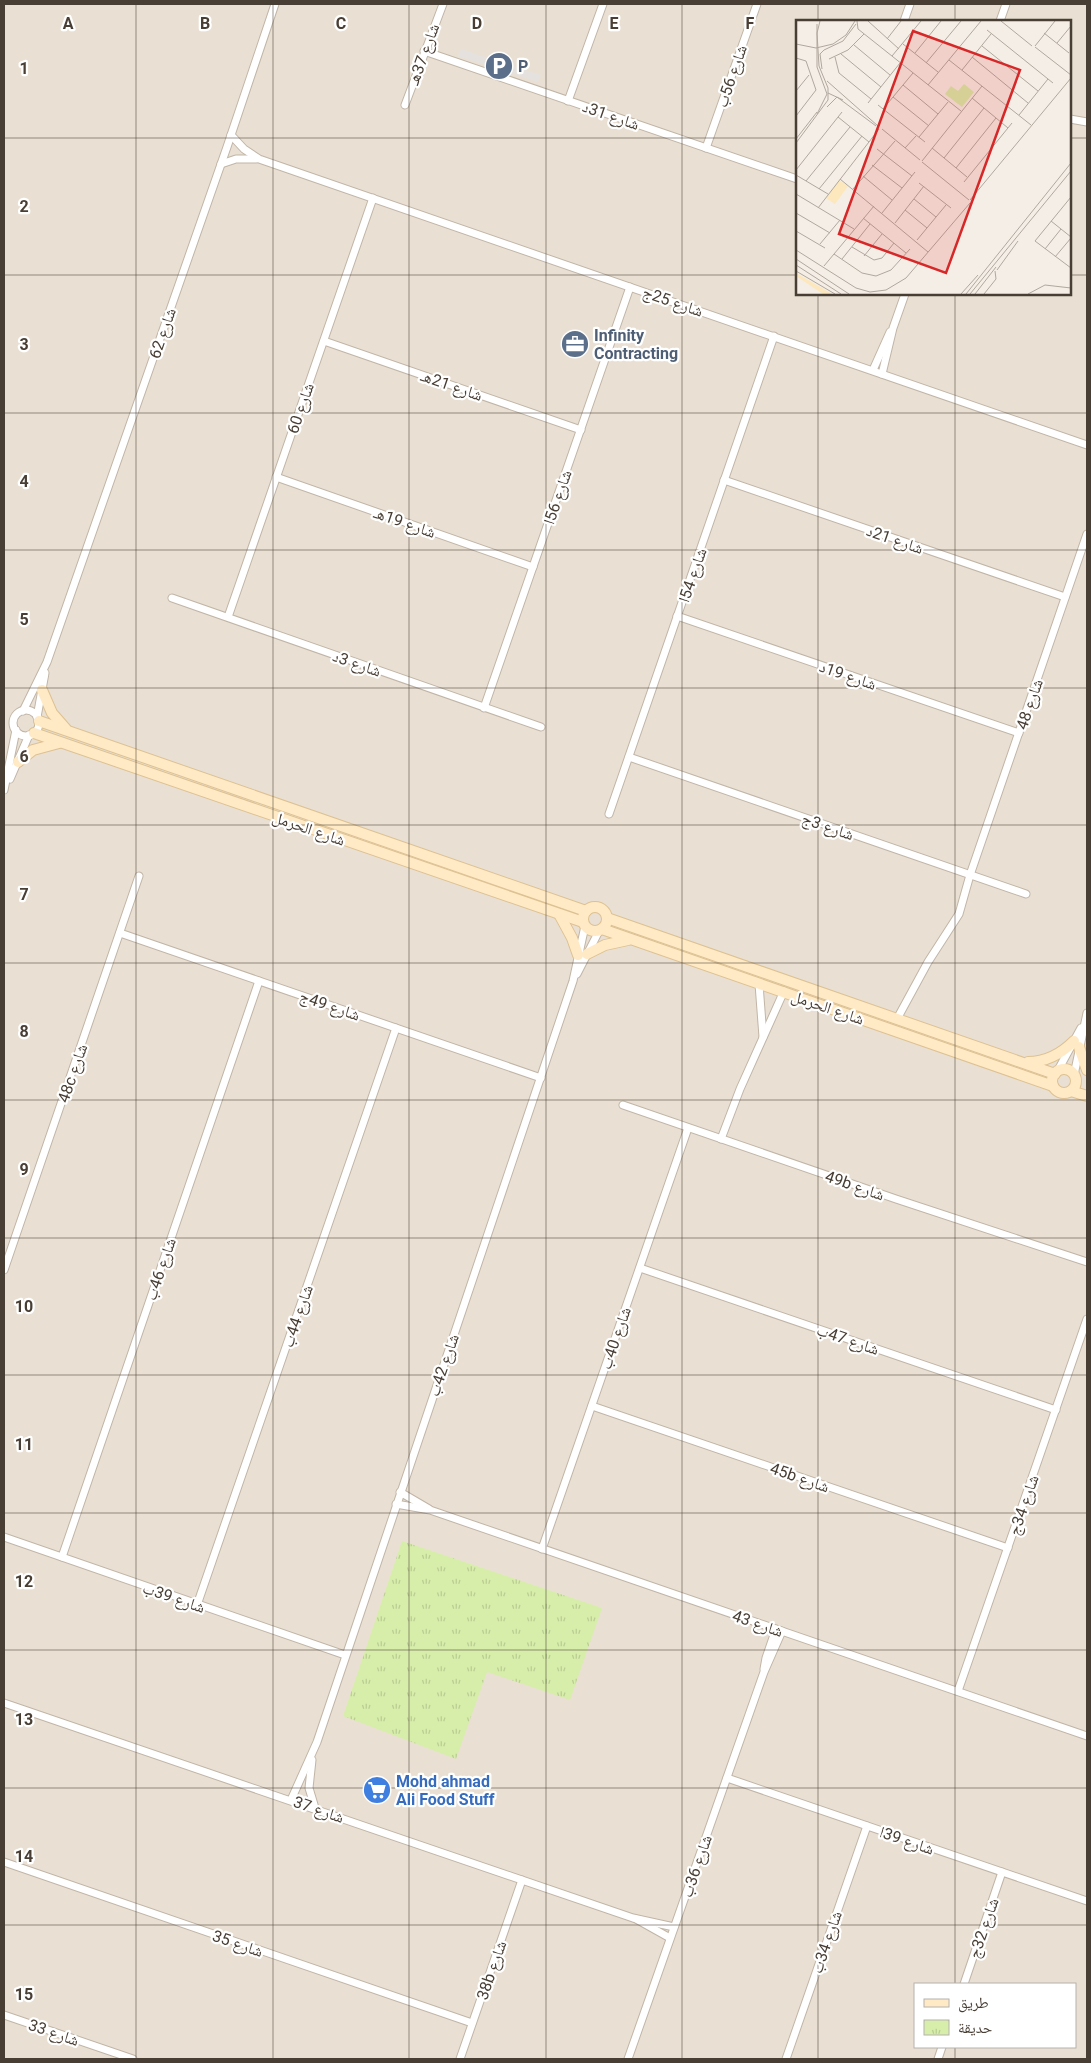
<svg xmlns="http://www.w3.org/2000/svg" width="1091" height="2063" font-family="Roboto,'Noto Naskh Arabic',sans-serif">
  <defs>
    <pattern id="park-tufts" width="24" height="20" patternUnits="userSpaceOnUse" patternTransform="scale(1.25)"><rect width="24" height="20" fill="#d7eeaa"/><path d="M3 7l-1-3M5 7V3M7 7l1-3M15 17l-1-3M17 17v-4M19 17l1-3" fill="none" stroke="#bacd93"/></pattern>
  </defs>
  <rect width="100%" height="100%" fill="#f5eee6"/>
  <!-- residential -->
  <path fill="#e9e0d3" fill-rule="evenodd" d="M4,4H1087V2059H4ZM797,21H1070V294H797ZM915,1984H1075V2047H915Z"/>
  <!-- park -->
  <path fill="url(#park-tufts)" d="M402,1541L602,1608L570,1700L487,1672L456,1759L343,1716Z"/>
  <!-- parking -->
  <path fill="#e5e1de" d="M461,49L541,75L538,82L458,56Z"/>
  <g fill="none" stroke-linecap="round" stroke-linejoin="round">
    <defs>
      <g id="street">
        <path d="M904,21L910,4"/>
        <path d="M1000,21L1006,4"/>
        <path d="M424,51L797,179"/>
        <path d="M568,101L603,4"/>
        <path d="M405,105L443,4"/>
        <path d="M1070,119L1087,122"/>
        <path d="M231,135L244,149L259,159L1087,445"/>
        <path d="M706,148L757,4"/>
        <path d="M221,164L236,159H256"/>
        <path d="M324,341L581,430"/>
        <path d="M873,370L890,332"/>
        <path d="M882,374L893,328L905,294"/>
        <path d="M276,477L533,567"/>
        <path d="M724,480L1065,597"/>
        <path d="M172,598L541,727"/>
        <path d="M677,616L1019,733"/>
        <path d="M228,617L373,198"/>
        <path d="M484,708L630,287"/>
        <circle cx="26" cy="723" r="13"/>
        <path d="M23,711L47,662L227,147L275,4"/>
        <path d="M37,717L45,673"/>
        <path d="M629,757L1026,894"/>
        <path d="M10,779L29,735"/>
        <path d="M4,790L16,730"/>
        <path d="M609,814L774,336"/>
        <path d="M120,933L541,1078"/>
        <path d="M577,974L599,931"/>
        <path d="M759,984L763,1037"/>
        <path d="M897,1019L928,962L959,914L970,875L1087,534"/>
        <path d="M1057,1072L1081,1028"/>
        <path d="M1074,1075L1087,1013"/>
        <path d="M623,1105L896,1199L1087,1262"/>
        <path d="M721,1139L740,1089L784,991"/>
        <path d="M640,1268L1056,1410"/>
        <path d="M4,1270L139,876"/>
        <path d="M592,1406L1008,1548"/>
        <path d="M400,1492L429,1509"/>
        <path d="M396,1504L430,1510L1087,1736"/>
        <path d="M4,1537L345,1655"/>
        <path d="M542,1549L688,1128"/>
        <path d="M62,1557L259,981"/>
        <path d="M197,1605L396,1028"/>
        <path d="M764,1669L766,1658L776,1629"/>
        <path d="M958,1691L1087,1319"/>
        <path d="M4,1703L633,1918L674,1927"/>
        <path d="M312,1760L309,1788L315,1808"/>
        <path d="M727,1778L1087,1901"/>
        <path d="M291,1800L317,1742L573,981L585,926"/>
        <path d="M4,1862L472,2023"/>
        <path d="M636,1919L670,1938"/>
        <path d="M964,1984L1002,1872"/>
        <path d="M4,2015L133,2059"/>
        <path d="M460,2059L522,1880"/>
        <path d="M628,2059L764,1672L782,1631"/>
        <path d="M786,2059L867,1826"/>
        <path d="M938,2059L942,2047"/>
      </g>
      <g id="secondary">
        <path d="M42,690L52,713L66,729"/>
        <path d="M39,721L586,911"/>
        <path d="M34,733L583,922"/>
        <path d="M18,762L33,750L59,743"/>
        <circle cx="595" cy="919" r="12"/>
        <path d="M559,914L572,938L578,955"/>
        <path d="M607,918L1055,1074"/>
        <path d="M602,929L1053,1086"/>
        <path d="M587,954L605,945L628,940"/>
        <path d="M1079,1047L1087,1070"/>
        <path d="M1028,1062C1046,1062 1061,1054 1074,1041"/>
        <circle cx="1064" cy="1081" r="12"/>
        <path d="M1071,1091L1087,1096"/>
      </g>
    </defs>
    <!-- street casing -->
    <use href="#street" stroke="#c1b5a7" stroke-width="9"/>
    <!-- secondary casing -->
    <use href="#secondary" stroke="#ddc192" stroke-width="12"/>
    <!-- street -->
    <use href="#street" stroke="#fff" stroke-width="7"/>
    <!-- secondary -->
    <use href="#secondary" stroke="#ffeac5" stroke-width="10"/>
  </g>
  <!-- grid -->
  <path fill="none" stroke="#483e34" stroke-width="1" stroke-opacity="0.55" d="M136,4V2059M273,4V2059M409,4V2059M546,4V2059M682,4V2059M818,4V21M955,4V21M4,138H797M1070,138H1087M4,275H797M1070,275H1087M818,294V2059M955,294V1984M4,413H1087M4,550H1087M4,688H1087M4,825H1087M4,963H1087M4,1100H1087M4,1238H1087M4,1375H1087M4,1513H1087M4,1650H1087M4,1788H1087M4,1925H1087M955,2047V2059"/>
  <!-- icons -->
  <defs>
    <symbol id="parking-disc" viewBox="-11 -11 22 22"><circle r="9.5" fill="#5c6f8a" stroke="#fff"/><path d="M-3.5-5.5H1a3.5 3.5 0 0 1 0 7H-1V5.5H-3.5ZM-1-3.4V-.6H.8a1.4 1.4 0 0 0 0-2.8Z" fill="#fff"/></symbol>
    <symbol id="office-disc" viewBox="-11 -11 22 22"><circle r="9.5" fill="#5c6f8a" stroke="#fff"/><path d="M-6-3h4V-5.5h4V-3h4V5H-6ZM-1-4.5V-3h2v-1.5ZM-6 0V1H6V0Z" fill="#fff"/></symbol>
    <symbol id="supermarket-disc" viewBox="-11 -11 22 22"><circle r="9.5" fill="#3f7fe0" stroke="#fff"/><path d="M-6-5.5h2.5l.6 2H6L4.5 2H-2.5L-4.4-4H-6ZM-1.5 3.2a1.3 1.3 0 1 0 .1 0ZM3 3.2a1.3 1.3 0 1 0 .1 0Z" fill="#fff"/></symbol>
  </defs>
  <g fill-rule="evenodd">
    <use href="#parking-disc" x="483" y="50" width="32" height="32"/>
    <use href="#office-disc" x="559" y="328" width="32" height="32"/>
    <use href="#supermarket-disc" x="361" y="1774" width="32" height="32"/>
  </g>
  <g text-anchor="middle" stroke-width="4.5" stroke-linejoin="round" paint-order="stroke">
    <!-- street labels -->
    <g font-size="16" fill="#483e34" stroke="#fff">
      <text transform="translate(423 54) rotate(-70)" y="6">شارع 37هـ</text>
      <text transform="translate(731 76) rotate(-71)" y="6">شارع 56ب</text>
      <text transform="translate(611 115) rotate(19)" y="6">شارع 31د</text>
      <text transform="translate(673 301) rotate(19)" y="6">شارع 25ج</text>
      <text transform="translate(162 333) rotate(-71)" y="6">شارع 62</text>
      <text transform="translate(452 385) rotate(19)" y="6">شارع 21هـ</text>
      <text transform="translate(300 408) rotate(-71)" y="6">شارع 60</text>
      <text transform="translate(557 497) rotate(-71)" y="6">شارع 56ا</text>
      <text transform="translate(405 522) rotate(19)" y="6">شارع 19هـ</text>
      <text transform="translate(895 539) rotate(19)" y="6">شارع 21د</text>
      <text transform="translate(692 575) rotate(-71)" y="6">شارع 54ا</text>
      <text transform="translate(357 663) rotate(19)" y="6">شارع 3د</text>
      <text transform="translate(848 675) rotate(19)" y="6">شارع 19د</text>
      <text transform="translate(1029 704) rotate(-71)" y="6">شارع 48</text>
      <text transform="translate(828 826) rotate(19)" y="6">شارع 3ج</text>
      <text transform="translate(309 828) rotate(19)" y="6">شارع الحرمل</text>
      <text transform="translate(330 1005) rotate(19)" y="6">شارع 49ج</text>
      <text transform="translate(828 1007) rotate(19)" y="6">شارع الحرمل</text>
      <text transform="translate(72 1073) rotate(-71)" y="6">48c شارع</text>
      <text transform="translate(855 1185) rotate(19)" y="6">49b شارع</text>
      <text transform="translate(160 1269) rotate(-71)" y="6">شارع 46ب</text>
      <text transform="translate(297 1316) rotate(-71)" y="6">شارع 44ب</text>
      <text transform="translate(615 1338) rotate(-71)" y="6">شارع 40ب</text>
      <text transform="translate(848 1339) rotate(19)" y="6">شارع 47ب</text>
      <text transform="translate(443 1365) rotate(-71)" y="6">شارع 42ب</text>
      <text transform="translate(800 1477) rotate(19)" y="6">45b شارع</text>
      <text transform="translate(1023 1505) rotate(-71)" y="6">شارع 34ج</text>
      <text transform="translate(174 1597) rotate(19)" y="6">شارع 39ب</text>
      <text transform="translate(758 1623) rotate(19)" y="6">شارع 43</text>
      <text transform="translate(319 1809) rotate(19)" y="6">شارع 37</text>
      <text transform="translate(907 1840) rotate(19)" y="6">شارع 39ا</text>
      <text transform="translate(696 1866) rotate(-71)" y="6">شارع 36ب</text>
      <text transform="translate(983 1928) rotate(-71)" y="6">شارع 32ج</text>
      <text transform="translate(826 1942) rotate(-71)" y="6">شارع 34ب</text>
      <text transform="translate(238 1943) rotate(19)" y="6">شارع 35</text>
      <text transform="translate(491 1970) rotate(-71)" y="6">38b شارع</text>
      <text transform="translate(54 2032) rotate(19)" y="6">شارع 33</text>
    </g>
    <!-- service labels -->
    <g font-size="16" font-weight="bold" fill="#4e5e75" stroke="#fff" text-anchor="start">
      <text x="518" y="72">P</text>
      <text x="594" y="341">Infinity<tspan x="594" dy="18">Contracting</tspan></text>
    </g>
    <!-- shop labels -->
    <g font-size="16" font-weight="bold" fill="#366cbe" stroke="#fff" text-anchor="start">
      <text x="396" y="1787">Mohd ahmad<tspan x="396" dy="18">Ali Food Stuff</tspan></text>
    </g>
  </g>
  <!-- overview -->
  <g transform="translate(796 20)">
    <rect width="275" height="275" fill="#f5eee6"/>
    <path d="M43,160L52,166L39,184L30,178ZM0,253L31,271L36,274H27L0,256Z" fill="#fde8bd"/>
    <path d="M168,64L178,72L166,87L149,74L155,66L162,71Z" fill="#d7eeaa"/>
    <path fill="none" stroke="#b0a89f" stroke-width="1" d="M61,1L62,9L165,91M72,1L103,29M205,1L236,26M21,4V47L31,74L21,94M191,10L257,63M248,13L273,33M91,19L105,1M261,23L275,6M0,24L20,28L37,24L50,15L59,1M107,24L142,52M58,25L94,55M186,26L242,71M239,26L259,1M239,27L275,55M28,30L47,21L60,4M119,33L145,1M45,34L85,67M96,36L125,1M39,37L43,53L75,79M176,37L232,83M0,38L10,41L20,70L0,96M33,39L52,30L68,14M153,40L235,105M130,43L165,1M26,49L24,34L28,30M166,50L195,14M31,61L82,106M107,65L142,94M132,65L185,1M0,71L13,55M32,73L47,80M97,77L133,106M176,78L212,108M72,83L104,43M82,85L129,122M31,87L41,77L80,106M87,89L117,53M223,95L252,59M42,97L73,122M86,109L124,140M123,117L152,82M0,119L21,92M0,123L32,80V68L23,46L21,13L24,1M109,128L120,116M136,128L171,157M81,129L116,156M148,138L188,88M126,141L186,66M126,142L173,180M76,145L106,168M160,148L200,98M0,150L46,92M0,155L32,174M67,156L96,180M44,159L132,232M10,161L54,107M168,162L216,103M123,163L155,188M23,169L66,116M57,169L99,121M0,174L58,209M275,177L239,221L275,248M118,179L140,197M174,180L275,58M22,188L83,109M109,190L131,208M0,193L34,213M86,193L119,152M67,198L110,233M255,201L275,217M99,203L128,166M0,211L29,228M121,220L150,185M24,224L44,200M56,227L78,240L86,238L98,223M249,229L265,209M0,230L60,268L74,272L90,270L110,258L174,183M38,234L66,253L80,256L95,250L114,229M68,236L86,214M259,237L275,218M0,239L53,274M46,239L74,204M0,245L45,274M28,246L78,186M201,250L222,221M0,251L39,274M165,274L182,255M170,274L275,143M174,274L275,151M179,274L200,247M188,274L200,259L199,251M232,274L249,265L275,268"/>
    <path fill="#d62828" fill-opacity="0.15" stroke="#d62828" stroke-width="2.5" d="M117,11L224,50L150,253L43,214Z"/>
    <rect width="275" height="275" fill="none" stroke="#483e34" stroke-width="2.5"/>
  </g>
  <g font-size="16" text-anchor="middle" font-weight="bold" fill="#483e34" stroke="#fff" stroke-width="4.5" stroke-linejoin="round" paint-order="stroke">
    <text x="68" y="29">A</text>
    <text x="205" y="29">B</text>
    <text x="341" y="29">C</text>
    <text x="477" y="29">D</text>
    <text x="614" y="29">E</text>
    <text x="750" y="29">F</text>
    <text x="24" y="74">1</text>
    <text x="24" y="212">2</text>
    <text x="24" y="350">3</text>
    <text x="24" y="487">4</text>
    <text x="24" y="625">5</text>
    <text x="24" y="762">6</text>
    <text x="24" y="900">7</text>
    <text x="24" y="1037">8</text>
    <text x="24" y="1175">9</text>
    <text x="24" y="1312">10</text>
    <text x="24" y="1450">11</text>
    <text x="24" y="1587">12</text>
    <text x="24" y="1725">13</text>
    <text x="24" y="1862">14</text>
    <text x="24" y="2000">15</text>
  </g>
  <!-- border -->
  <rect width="1091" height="2063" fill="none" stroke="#483e34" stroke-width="10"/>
  <!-- legend -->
  <rect x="914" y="1983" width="162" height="65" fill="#ffffff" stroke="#b6b2ae"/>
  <rect x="924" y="1999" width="25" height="8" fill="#ffeac5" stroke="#b6b2ae"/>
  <text x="958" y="2008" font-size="15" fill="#483e34">طريق</text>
  <rect x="924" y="2020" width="25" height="15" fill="url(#park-tufts)" stroke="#b6b2ae"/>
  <text x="958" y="2033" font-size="15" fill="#483e34">حديقة</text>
</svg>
